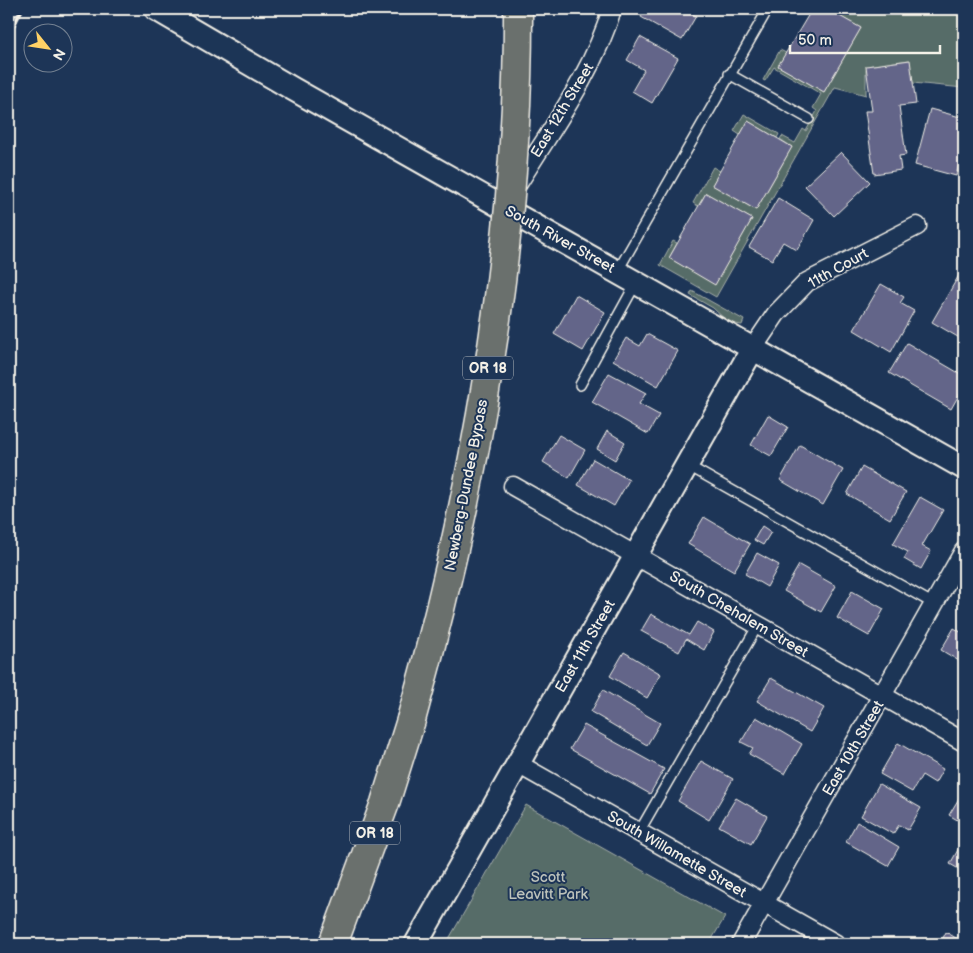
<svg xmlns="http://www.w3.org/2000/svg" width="973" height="953" font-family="'Balsamiq Sans',sans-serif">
  <rect width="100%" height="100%" fill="#1d3557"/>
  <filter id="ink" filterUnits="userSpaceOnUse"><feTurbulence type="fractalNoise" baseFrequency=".02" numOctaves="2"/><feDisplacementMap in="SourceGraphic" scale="10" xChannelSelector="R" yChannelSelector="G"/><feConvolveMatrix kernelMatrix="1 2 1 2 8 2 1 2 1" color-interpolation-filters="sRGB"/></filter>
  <g filter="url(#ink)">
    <!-- green -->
    <g fill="#576c68" stroke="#a6aea8">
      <path d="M827,9L843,11L844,9H964V88L913,83L909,60L866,66V95L835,87L716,297L660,265L673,241L677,243L669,258L715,284L752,219L706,193L698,206L693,203L713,167L720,171L712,185L756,210L792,147L780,139L782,136L795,143L803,129L806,131L817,111L813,108L821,94L774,67L765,81L763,80L780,50L786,53L778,66L824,92L861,28Z"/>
      <path d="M744,114L779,134L777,138L748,121L740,135L734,131Z"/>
      <path d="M692,291L744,320L742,325L729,323L713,308L690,295Z"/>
      <path d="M526,805L725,917L709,944H446Z"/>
    </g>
    <!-- building -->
    <g fill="#646589" stroke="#f4f1e8">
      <path d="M645,9H684L696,16L682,40L641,17Z"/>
      <path d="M812,9H827L861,28L824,92L778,66Z"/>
      <path d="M640,37L678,58L652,103L632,91L644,70L627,60Z"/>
      <path d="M910,60L916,104L899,106L906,155L899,156L901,170L874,174L865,111H872L866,66Z"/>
      <path d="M930,109L964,118V144L956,176L915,165Z"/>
      <path d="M748,121L792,147L756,210L712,185Z"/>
      <path d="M841,152L870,182L834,216L805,186Z"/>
      <path d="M706,193L752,219L715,285L669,258Z"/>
      <path d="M778,198L814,220L797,250L783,242L772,260L749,247Z"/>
      <path d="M962,270L964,271L963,340L932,322Z"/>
      <path d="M881,284L904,297L900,303L914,311L891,352L854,330Z"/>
      <path d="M576,295L605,312L583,351L554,334Z"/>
      <path d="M647,334L678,351L658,386L613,360L626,338L640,346Z"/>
      <path d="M907,343L964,376V386L951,409L889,373Z"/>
      <path d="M609,373L646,393L639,404L659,415L648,434L592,402Z"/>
      <path d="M768,415L788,427L771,456L751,445Z"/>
      <path d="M607,431L625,442L615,460L597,449Z"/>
      <path d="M559,435L585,450L569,478L543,462Z"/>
      <path d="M800,445L843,470L823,505L780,480Z"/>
      <path d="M593,459L629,480L614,506L578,485Z"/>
      <path d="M862,467L906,492L890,519L847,494Z"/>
      <path d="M920,497L943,510L922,546L931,551L921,569L904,559L908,552L893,544Z"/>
      <path d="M704,517L750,544L734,571L688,544Z"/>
      <path d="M762,526L771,532L763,545L754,540Z"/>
      <path d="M757,553L779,565L767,587L745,574Z"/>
      <path d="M799,565L836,586L821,612L784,591Z"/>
      <path d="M852,591L884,609L869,636L837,618Z"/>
      <path d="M651,614L689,635L697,622L714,632L704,650L686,639L679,652L641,631Z"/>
      <path d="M954,628L964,634V664L941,650Z"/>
      <path d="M624,652L661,674L647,698L610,676Z"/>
      <path d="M771,678L824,708L810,732L757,701Z"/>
      <path d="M603,690L660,723L647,745L591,712Z"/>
      <path d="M756,717L802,744L785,774L749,754L753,748L741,742Z"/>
      <path d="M584,725L664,769L650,794L570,749Z"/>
      <path d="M898,743L943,769L935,783L922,775L912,792L880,774Z"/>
      <path d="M701,761L733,779L709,820L678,801Z"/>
      <path d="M879,784L921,808L908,830L899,825L893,834L861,816Z"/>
      <path d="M961,795L964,797V824L949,815Z"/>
      <path d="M736,798L767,816L751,844L719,826Z"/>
      <path d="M857,822L899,847L888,866L846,842Z"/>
      <path d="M963,841L964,842V872L950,864Z"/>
      <path d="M946,932L964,943V944H940Z"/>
    </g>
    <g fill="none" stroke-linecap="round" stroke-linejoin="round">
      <defs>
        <g id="service">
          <path d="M729,74L809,119"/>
          <path d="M617,272L768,9"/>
          <path d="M580,385L636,283"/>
          <path d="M687,465L934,604"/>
          <path d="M639,832L758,625"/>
        </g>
        <g id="minor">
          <path d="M514,190C549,132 593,74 612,9"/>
          <path d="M753,348L776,314L807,282L917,226"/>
          <path d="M513,486L964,742"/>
          <path d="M518,764L836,944"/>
          <path d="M741,944L964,551"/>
        </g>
        <g id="tertiary">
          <path d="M156,9L293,89L964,468"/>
          <path d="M416,944L753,348"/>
        </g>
        <path id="trunk" d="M333,944L385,803L411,720"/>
      </defs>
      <!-- service casing -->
      <use href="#service" stroke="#f4f1e8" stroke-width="12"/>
      <!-- minor casing -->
      <use href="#minor" stroke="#f4f1e8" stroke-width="21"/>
      <!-- tertiary casing -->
      <use href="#tertiary" stroke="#f4f1e8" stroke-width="26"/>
      <!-- trunk casing -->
      <use href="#trunk" stroke="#f4f1e8" stroke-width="31"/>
      <!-- service -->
      <use href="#service" stroke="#1d3557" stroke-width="9"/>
      <!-- minor -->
      <use href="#minor" stroke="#1d3557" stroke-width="18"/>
      <!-- tertiary -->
      <use href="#tertiary" stroke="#1d3557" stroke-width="22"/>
      <!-- trunk -->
      <use href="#trunk" stroke="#6b706d" stroke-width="28"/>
      <!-- rail -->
      <g stroke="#f4f1e8" stroke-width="4">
        <path d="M9,10V9"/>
        <path d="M9,34L22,9"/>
      </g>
      <defs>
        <path id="trunk-bridge" d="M411,720C475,490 519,249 518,9"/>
      </defs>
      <!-- trunk-bridge casing -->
      <use href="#trunk-bridge" stroke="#f4f1e8" stroke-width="31" stroke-linecap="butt"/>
      <!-- trunk-bridge -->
      <use href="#trunk-bridge" stroke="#6b706d" stroke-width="28"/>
    </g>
  </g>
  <g text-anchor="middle" stroke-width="4" stroke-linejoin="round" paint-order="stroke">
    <!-- shield labels -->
    <g fill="#1d3557" stroke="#b4b9bc" stroke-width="1">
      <rect x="463" y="356.5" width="50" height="23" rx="4"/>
      <rect x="350" y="821.5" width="50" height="23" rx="4"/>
    </g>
    <g font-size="14" font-weight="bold" fill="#f4f1e8">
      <text x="488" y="373">OR 18</text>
      <text x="375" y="838">OR 18</text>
    </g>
    <!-- street labels -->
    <g font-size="15" fill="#f4f1e8" stroke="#1d3557">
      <text transform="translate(562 110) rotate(-59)" y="5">East 12th Street</text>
      <text transform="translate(560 239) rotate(29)" y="5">South River Street</text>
      <text transform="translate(838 268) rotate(-29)" y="5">11th Court</text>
      <text transform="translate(466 485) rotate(-79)" y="5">Newberg-Dundee Bypass</text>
      <text transform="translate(739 614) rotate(30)" y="5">South Chehalem Street</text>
      <text transform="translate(585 646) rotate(-60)" y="5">East 11th Street</text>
      <text transform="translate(853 748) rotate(-60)" y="5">East 10th Street</text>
      <text transform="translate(677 854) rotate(30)" y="5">South Willamette Street</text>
    </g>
    <!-- park labels -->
    <g font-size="15" fill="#bdc2bb" stroke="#1d3557">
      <text x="548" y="882">Scott<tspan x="548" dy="17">Leavitt Park</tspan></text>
    </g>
  </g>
  <!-- margin -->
  <rect width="973" height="953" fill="none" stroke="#1d3557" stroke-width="30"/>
  <rect x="15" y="15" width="943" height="923" fill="none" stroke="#f4f1e8" stroke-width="2" filter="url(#ink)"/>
  <!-- north arrow -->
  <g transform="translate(48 48) rotate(120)"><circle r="24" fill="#1d3557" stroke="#738091"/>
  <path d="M0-4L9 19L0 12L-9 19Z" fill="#ffd166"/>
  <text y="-8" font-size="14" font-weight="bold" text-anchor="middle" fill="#f4f1e8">N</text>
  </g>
  <!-- scale -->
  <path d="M790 45v8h150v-8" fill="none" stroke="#f4f1e8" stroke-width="2.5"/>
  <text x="798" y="45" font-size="15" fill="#f4f1e8" stroke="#1d3557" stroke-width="4" paint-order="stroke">50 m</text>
</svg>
